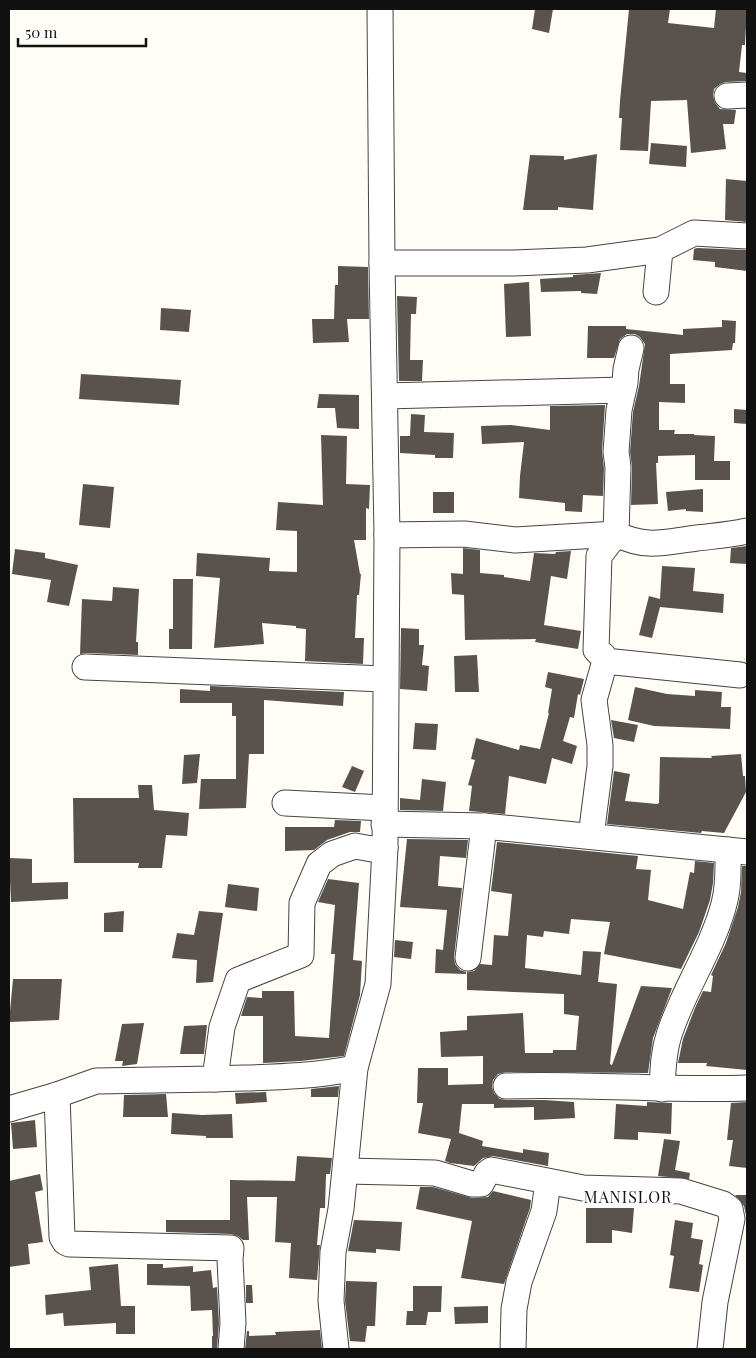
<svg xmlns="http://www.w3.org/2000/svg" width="756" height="1358" font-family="'Playfair Display',serif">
  <rect width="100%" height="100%" fill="#fffdf5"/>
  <!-- building -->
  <g fill="#5a524d">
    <path d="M535,9H553L549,33L532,29Z"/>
    <path d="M629,9H670L668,23L714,28L716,9H747L745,45H742L739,72L747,73V81L726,82L720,84L714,89L713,96L715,103L720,109L736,110L734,124H723L726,149L691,153L687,100L651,101L648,151L620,150L622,118H619L620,101Z"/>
    <path d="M651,143L687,146L686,167L649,164Z"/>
    <path d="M597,154L593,210L558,207V210H523L530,155L564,156V160Z"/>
    <path d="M726,179L747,181V222L725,220Z"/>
    <path d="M697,248L747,250V271L715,267V262L693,260L694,249Z"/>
    <path d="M338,266L368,267L369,319H347L349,342L313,343L312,319H334L335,285H338Z"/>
    <path d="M601,273L597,294L581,293V291L541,292L540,279L573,277V275Z"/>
    <path d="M529,282L531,336L506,337L504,284Z"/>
    <path d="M397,296L417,297L416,314H411L410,360H423L422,381H399Z"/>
    <path d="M161,308L191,310L189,332L160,330Z"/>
    <path d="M722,320L736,321L735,343H733L732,350L670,354V384H685V403L659,402V430H675L674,434H694V435L715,436L714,461H730V480H695V455L658,456V463H656L658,504L631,505L632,467L630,452L633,412L639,386L645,344L640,337L635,334H627L620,339L614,358H587L588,326H626V329L683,335V329L722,327Z"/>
    <path d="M81,374L181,380L179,405L79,399Z"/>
    <path d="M319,394L359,395V429L337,428L335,408H317Z"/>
    <path d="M605,405L602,451L604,468L603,496L583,495L582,512L565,511V503L519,498L520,476L524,442L482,444L481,426L511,425L550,430V406Z"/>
    <path d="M734,409L747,410V424L734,423Z"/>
    <path d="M411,414L425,415L424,432L454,433L453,458H435V455L400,453V436H410Z"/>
    <path d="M321,435L347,436L346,484L370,485L369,509L366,508V540H354L360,574H361L359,595H357L355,638H364L363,664L305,661L306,629L296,628V626L262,623L264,644L214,648L220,578L196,576L197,553L270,558L269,571L297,572V531L276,530L278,502L323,505Z"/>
    <path d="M83,484L114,487L110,528L79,525Z"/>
    <path d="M703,489V512L686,511V509L668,511L666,492Z"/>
    <rect x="433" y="492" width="21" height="21"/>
    <path d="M747,546V564L730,563L731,548Z"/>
    <path d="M463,548L480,550V573L504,575V577L530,581L534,553L555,554L556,552L571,551L567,579L551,576L544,625L581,631L578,649L535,642L536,639L465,640L464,595L452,594L451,573L463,574Z"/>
    <path d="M15,549L45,553V558L78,565L69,606L47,602L51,580L12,574Z"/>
    <path d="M662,566L695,568L693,591L724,594L723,613L660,607L652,638L639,635L649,596L660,599Z"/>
    <path d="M173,579H193L192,649H169V629H173Z"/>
    <path d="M113,587L139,589L136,642H138V655L86,653L80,654L82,599L112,601Z"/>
    <path d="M401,628L419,629V645H424L422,665L429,666L427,691L400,689Z"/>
    <path d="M477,655L479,692H455L454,656Z"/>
    <path d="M548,672L584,679L580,695L578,694L574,718L570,717L563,741L577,746L572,764L552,758L546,784L509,776L505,814L469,811L472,786L468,785L475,760L471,759L476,738L519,750L520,745L540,749L549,713H548L552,689L545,687Z"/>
    <path d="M210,686L344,692L343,706L264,700V754H249L246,808L199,809L201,779H236V716H232V703H180V689L210,691Z"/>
    <path d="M635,687L667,694L695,696V690L722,692L721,707H731L730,729L654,726L628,720Z"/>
    <path d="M611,720L638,725L634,742L614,738Z"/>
    <path d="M415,723L438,724L436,750L413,749Z"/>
    <path d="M200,754L197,783L182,784L184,755Z"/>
    <path d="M741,754L743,776H745L746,792L724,833L702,831L701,833L607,824L614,771L630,774L625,801L657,804L659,803L660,757L712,758L711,756Z"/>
    <path d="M352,766L364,771L355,792L342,787Z"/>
    <path d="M422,779L446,782L443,811L400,810V798L420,800Z"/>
    <path d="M138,785H152L154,810L189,813L187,836L166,835L162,868H138L139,863H74L73,798H139Z"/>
    <path d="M335,820L361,821L360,832H350L327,840L314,850L285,851V827H334Z"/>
    <path d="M407,839L468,840L466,858L440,856L438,886L462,888L454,957L455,964L460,970L466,972V974L435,973L436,949L443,950L447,910L400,907Z"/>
    <path d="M497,842L638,856L636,869L651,870L648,900L683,909L690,872L694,873L695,861L714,863L713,883L710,900L699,932L681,969L604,954L610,922L571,919L569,934L544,931L543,937L527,935L525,968L581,975L583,951L601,952L598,982L617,984L610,1064L612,1065L641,986L672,988L653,1038L648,1073L506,1072L498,1074L493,1080L492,1087L494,1093L500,1099L506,1100H544L574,1102L575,1118L534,1120V1107L494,1108V1104H462L459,1133L483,1141L482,1146L523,1153V1149L549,1153L548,1166L493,1156L483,1158L474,1166L450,1163L445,1161L451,1139L418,1133L423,1103H417L418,1068H448V1085L483,1084V1056L441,1057L440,1032L467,1030V1016L523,1013L525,1053H553V1050H576L579,1016L564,1014V994L467,990V972L474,971L480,964L492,965L494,935L508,936L512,894L491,891Z"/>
    <path d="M9,858L32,859V883L68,882V899L11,902Z"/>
    <path d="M742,866H747V1070L706,1066L707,1063H678L683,1039L695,1008L703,991L711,992L713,976L711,975L726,943L738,907L741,892Z"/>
    <path d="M328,879L359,883L353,960L362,961L360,995L344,1056L301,1061L263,1063V1016H241L247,997L262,998V991H294L295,1036L329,1038L335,954H331L335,905L318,902Z"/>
    <path d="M228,884L259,888L257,911L225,907Z"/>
    <path d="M124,911L123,932H104V913Z"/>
    <path d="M199,911L223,913L213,982L196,983L197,960L172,958L177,933L194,935Z"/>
    <path d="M395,940L413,942L411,959L394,957Z"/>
    <path d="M13,979H62L59,1020L9,1022Z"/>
    <path d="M144,1023L137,1064L122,1066L123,1061H115L122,1024Z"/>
    <path d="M207,1025L204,1054H180L184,1026Z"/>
    <path d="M339,1086L338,1097H311V1089Z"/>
    <path d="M266,1092L267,1102L236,1104L235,1093Z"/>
    <path d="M166,1094L168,1117H123L124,1095Z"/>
    <path d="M647,1102L672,1103L671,1134L638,1132V1140L614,1139L616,1104L647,1106Z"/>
    <path d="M747,1102V1168L729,1166L733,1140H727L731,1103Z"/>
    <path d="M172,1113L202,1115L232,1114L233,1138H206V1136L171,1134Z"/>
    <path d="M35,1120L37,1147L13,1149L11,1123Z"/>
    <path d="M664,1139L680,1141L675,1170L690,1173L689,1179L658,1176Z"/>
    <path d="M297,1156L332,1158L330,1174H326L325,1208H320L317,1245H320L317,1280L289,1278L291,1243L275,1242L277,1197H247L249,1240H243L238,1236L231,1234L166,1232V1220H230V1180L295,1181Z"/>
    <path d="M40,1174L43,1190L35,1192L43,1242L28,1244L30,1264L9,1267V1181Z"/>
    <path d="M420,1187H433L472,1198L488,1197L493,1191L531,1200L530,1208L504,1284L461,1278L472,1221L416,1209Z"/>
    <path d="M735,1195H747V1215H746L744,1206Z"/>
    <path d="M586,1208H634L632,1233L612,1230V1243H586Z"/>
    <path d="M354,1220L402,1222L400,1251L376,1249V1253L348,1251Z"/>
    <path d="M675,1220L693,1223L691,1238L703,1240L699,1264L703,1265L699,1292L669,1288L674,1256L670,1255Z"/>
    <path d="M118,1264L121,1306H135V1334H116V1323L64,1326L63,1313L46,1315L45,1295L91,1290L89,1267Z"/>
    <path d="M147,1264H163V1268L193,1266V1272L211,1270L213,1288L217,1287L219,1323L217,1349H212V1336H213L212,1310L191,1311L190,1286L147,1285Z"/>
    <path d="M346,1281L377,1282L375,1326H367L365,1342L350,1341L345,1301Z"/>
    <path d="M246,1285H252L253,1303H246Z"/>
    <path d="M413,1286H442L441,1312H428L426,1325H406L407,1311H413Z"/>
    <path d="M488,1306V1323L455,1324L454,1307Z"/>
    <path d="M320,1330L322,1349H245L247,1331H249V1336L276,1335L275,1332Z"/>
  </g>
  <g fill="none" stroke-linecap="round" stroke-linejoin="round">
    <defs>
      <g id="minor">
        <path d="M727,96L747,95"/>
        <path d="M382,263H514L587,260L660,250L694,233L747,236"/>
        <path d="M656,292L660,250"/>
        <path d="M631,348L626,369L625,383L619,410L616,452L618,467L616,534C647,549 664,542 697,538C714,536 730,535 747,531"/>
        <path d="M385,396L623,390"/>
        <path d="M387,535L464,534L515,540L616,534L599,556L596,650L599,653L603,655L605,661L594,700L600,745V766L591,836"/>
        <path d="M605,661L740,675"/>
        <path d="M85,667L385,679"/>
        <path d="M285,803L384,808"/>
        <path d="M384,824L484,826L747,852"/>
        <path d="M468,958L484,826"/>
        <path d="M215,1079C261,1077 309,1078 355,1068"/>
        <path d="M506,1086C586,1083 667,1091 747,1088"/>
        <path d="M662,1089C663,1071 663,1053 669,1035C683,990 712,950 724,904C729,886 728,868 728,850"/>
        <path d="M57,1095L62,1237L65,1242L69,1244L231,1248L230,1259L233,1323L231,1349"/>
        <path d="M9,1109L57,1095L96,1081L215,1079L222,1027L238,980L301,955L302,903L319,864L332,854L355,846L372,849L385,848"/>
        <path d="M346,1171L435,1173L472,1184H481L487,1173L491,1170L583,1188L681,1191L723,1204L730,1209L732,1219L715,1302L710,1349"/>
        <path d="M336,1349L331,1301L333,1252L341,1209L355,1068L378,984L385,848L387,535L382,263L380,9"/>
        <path d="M513,1349L514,1309L519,1282L544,1211L548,1182"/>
      </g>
    </defs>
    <!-- minor casing -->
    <use href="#minor" stroke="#444" stroke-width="27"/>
    <!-- minor -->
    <use href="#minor" stroke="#fff" stroke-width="25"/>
  </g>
  <g text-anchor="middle" stroke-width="5" stroke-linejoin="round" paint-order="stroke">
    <!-- quarter labels -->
    <g font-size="16" letter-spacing="1" fill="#111" stroke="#fff">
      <text x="628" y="1203">MANISLOR</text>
    </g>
  </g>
  <!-- border -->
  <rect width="756" height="1358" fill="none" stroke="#111111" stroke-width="20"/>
  <!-- scale -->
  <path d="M18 38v8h128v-8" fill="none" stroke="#111111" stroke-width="2.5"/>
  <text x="25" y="38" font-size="15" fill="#111111" stroke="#ffffff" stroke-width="4" paint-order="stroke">50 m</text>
</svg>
